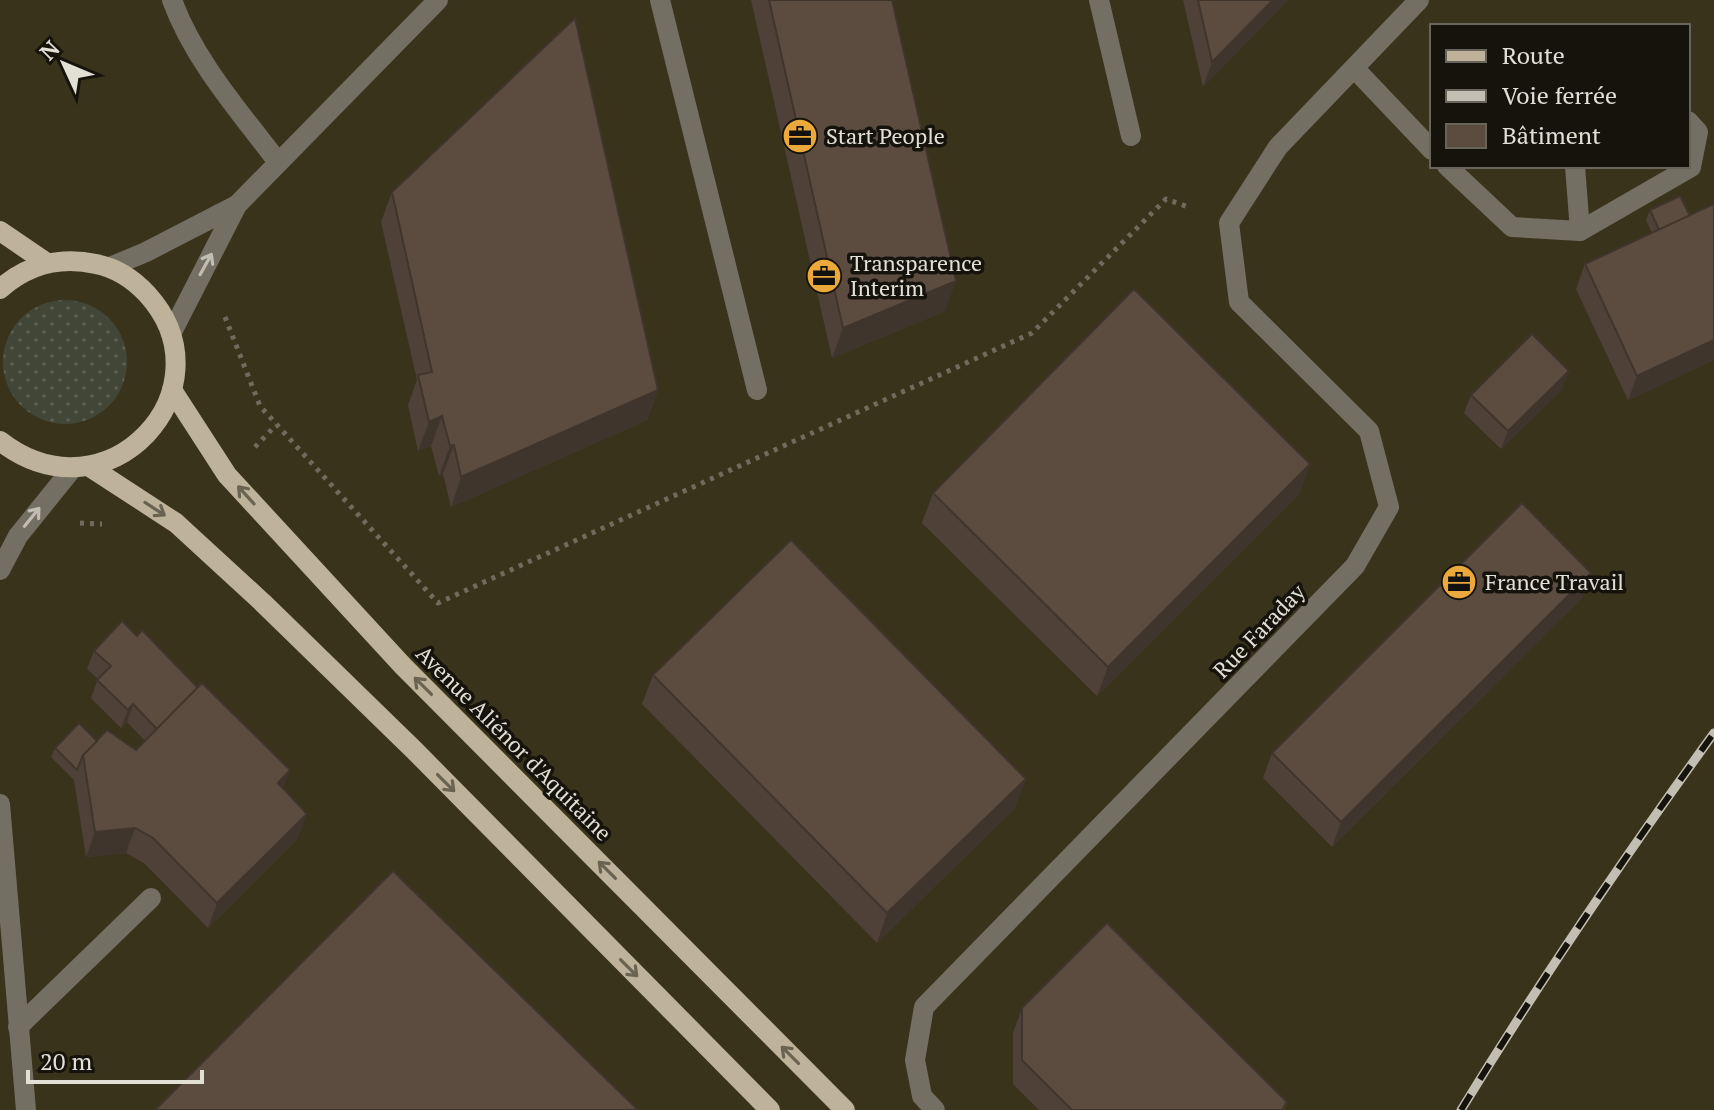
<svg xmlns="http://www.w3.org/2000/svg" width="1714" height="1110" font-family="'PT Serif',serif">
  <defs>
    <pattern id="grass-dots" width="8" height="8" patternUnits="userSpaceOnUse" patternTransform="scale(2)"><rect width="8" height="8" fill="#414637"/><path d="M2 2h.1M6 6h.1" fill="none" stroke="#5c6053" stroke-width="1.8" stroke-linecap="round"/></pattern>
  </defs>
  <rect width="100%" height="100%" fill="#2f2a19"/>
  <!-- built -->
  <path fill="#3a331c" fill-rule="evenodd" d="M0,0H1714V1110H0ZM1432,26H1688V166H1432Z"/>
  <!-- grass -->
  <circle fill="url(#grass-dots)" cx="65" cy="362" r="62"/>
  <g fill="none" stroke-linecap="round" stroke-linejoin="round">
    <!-- path -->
    <g stroke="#706c5d" stroke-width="5" stroke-dasharray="4 6" stroke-linecap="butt">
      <path d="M225,317L260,406L438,603L1032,333L1166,199L1191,208"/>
      <path d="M255,447L276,425"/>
      <path d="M80,523L102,524"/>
    </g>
    <!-- minor -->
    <g stroke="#746f63" stroke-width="20">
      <path d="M172,0C194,60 239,111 278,162"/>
      <path d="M660,0L757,390"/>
      <path d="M1099,0L1131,136"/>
      <path d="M1355,69L1432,150"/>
      <path d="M1447,166L1512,227L1580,231L1691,167L1698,132L1688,121"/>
      <path d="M1575,166L1580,231"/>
      <path d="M237,205L438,0"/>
      <path d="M110,267L146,252L237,205L171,334"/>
      <path d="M0,570L18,536L72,469"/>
      <path d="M0,804L26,1110"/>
      <path d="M18,1027L151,898"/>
      <path d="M935,1110L922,1096L915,1060L924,1007L1355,566L1389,507L1369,431L1239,302L1229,223L1278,147L1419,0"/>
    </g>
    <!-- major -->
    <g stroke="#beb39a" stroke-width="20">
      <path d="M0,231L47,263"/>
      <path d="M0,289C27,265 60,256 96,264C116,268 133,279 147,294C233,388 108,525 0,441"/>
      <path d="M172,390L227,475L403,666L845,1110"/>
      <path d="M90,467L176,523L262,602L414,750L770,1110"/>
    </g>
    <defs>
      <path id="rail" d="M1461,1110C1540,981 1625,856 1714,733"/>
    </defs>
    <!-- rail casing -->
    <use href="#rail" stroke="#c2beb2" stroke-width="9"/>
    <!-- rail -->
    <use href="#rail" stroke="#15130b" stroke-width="6" stroke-dasharray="18" stroke-linecap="butt"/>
  </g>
  <!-- wall -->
  <g fill="#4f4137">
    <path d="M751,0H892L945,311L832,358Z"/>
    <path d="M1183,0H1288L1203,87Z"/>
    <path d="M392,192L658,390L647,420L451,507L443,474L439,476L431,446L418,451L408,405L417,380L381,222Z"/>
    <path d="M1714,204V360L1628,400L1576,289L1585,264L1652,233L1646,220L1650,210L1690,216Z"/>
    <path d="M1562,389L1501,449L1464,413L1471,395Z"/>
    <path d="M1310,464L1299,494L1097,696L922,523L933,493Z"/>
    <path d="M1591,573L1582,598L1332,847L1263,778L1272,753Z"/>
    <path d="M94,651L283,789L298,838L208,928L144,863L126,853L86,857L74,780L51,757L55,748L97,741L136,750L145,741L127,722L121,728L91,698L98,679L87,669Z"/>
    <path d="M653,675L1015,808L877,943L642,704Z"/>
    <path d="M1022,1008L1287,1102L1284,1110H1039L1013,1084V1033Z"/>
  </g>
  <!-- shaded-wall -->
  <g fill="#40352d">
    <path d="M1273,0H1288L1203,87L1212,62Z"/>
    <path d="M956,281L945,311L832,358L843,328Z"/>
    <path d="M1714,340V360L1628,400L1637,376Z"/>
    <path d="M1569,371L1562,389L1501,449L1508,431Z"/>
    <path d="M658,390L647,420L451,507L461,477Z"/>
    <path d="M442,416L431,446L418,451L429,422Z"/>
    <path d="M454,445L443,474L439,476L450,446Z"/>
    <path d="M1310,464L1299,494L1097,696L1108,667Z"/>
    <path d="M1591,573L1582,598L1332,847L1341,822Z"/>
    <path d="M133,704L127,722L121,728L128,710Z"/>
    <path d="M290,770L281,795L278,783Z"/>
    <path d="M1026,779L1015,808L877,943L887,913Z"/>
    <path d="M307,814L298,838L208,928L217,903Z"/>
    <path d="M135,828L126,853L86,857L95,832Z"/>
  </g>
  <!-- building -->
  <g fill="#5c4c40" stroke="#40352d" stroke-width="2">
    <path d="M769,0H892L956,281L843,328Z"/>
    <path d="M1198,0H1273L1212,62Z"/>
    <path d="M575,18L658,390L461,477L454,445L450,446L442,416L429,422L418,375L432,372L392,192Z"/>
    <path d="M1680,196L1690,216L1659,230L1650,210Z"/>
    <path d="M1714,204V340L1637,376L1585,264Z"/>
    <path d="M1134,289L1310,464L1108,667L933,493Z"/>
    <path d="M1532,334L1569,371L1508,431L1471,395Z"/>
    <path d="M1522,503L1591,573L1341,822L1272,753Z"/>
    <path d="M791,540L1026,779L887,913L653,675Z"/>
    <path d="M122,621L137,636L142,630L198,688L157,729L133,704L128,710L97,680L111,666L94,651Z"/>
    <path d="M202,683L290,770L278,783L307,814L217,903L153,838L135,828L95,832L83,755L107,730L136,750Z"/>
    <path d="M79,723L97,741L83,755L77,770L55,748Z"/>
    <path d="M393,871L638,1110H155Z"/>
    <path d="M1107,923L1287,1102L1282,1110H1072L1022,1060V1008Z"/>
  </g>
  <!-- one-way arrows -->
  <defs><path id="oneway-shaft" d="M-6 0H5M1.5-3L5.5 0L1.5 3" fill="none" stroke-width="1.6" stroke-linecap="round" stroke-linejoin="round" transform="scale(2)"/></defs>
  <g stroke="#c1bdb2">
    <use href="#oneway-shaft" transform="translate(206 264) rotate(-61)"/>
    <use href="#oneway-shaft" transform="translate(32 517) rotate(-51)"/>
  </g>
  <g stroke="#6a6352">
    <use href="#oneway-shaft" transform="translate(246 495) rotate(-132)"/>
    <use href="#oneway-shaft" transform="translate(155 509) rotate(33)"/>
    <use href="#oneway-shaft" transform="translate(423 686) rotate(-135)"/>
    <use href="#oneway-shaft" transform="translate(446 783) rotate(45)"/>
    <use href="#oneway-shaft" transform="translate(607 870) rotate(-135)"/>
    <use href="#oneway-shaft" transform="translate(629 968) rotate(45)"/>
    <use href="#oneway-shaft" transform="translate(790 1055) rotate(-135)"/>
  </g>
  <!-- icons -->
  <defs>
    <symbol id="office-disc" viewBox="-11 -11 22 22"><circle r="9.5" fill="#eca93b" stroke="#15130b"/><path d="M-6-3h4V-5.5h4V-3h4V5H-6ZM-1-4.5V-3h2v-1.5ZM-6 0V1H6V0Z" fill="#111"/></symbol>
  </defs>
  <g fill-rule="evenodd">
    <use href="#office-disc" x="780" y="116" width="40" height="40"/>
    <use href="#office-disc" x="804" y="256" width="40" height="40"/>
    <use href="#office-disc" x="1439" y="562" width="40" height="40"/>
  </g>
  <g text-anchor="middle" stroke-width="7" stroke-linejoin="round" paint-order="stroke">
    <!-- poi labels -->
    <g font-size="22" fill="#e2dfd4" stroke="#15130b" text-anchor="start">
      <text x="826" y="144">Start People</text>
      <text x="850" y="271">Transparence<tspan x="850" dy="25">Interim</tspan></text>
      <text x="1485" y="590">France Travail</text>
    </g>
    <!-- street labels -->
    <g font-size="22" fill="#e2dfd4" stroke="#15130b">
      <text transform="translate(1259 631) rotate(-46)" y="8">Rue Faraday</text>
      <text transform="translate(514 743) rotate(45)" y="8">Avenue Aliénor d'Aquitaine</text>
    </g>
  </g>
  <!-- legend -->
  <rect x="1430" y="24" width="260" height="144" fill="#15130b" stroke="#67655b" stroke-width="2"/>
  <rect x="1446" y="50" width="40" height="12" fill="#beb39a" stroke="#67655b" stroke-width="2"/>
  <text x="1502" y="64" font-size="24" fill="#e2dfd4">Route</text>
  <rect x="1446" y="90" width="40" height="12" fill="#c2beb2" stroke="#67655b" stroke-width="2"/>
  <text x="1502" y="104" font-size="24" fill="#e2dfd4">Voie ferrée</text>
  <rect x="1446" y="124" width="40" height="24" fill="#5c4c40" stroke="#67655b" stroke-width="2"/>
  <text x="1502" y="144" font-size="24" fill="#e2dfd4">Bâtiment</text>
  <!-- north arrow -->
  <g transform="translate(64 64) rotate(314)" stroke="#15130b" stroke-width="6" paint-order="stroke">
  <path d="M0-6L14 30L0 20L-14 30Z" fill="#e2dfd4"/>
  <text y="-12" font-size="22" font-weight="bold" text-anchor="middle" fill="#e2dfd4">N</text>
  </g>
  <!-- scale -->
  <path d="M28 1070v12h174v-12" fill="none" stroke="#e2dfd4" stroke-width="4"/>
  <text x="40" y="1070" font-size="24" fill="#e2dfd4" stroke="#15130b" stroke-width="6" paint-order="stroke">20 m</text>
</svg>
